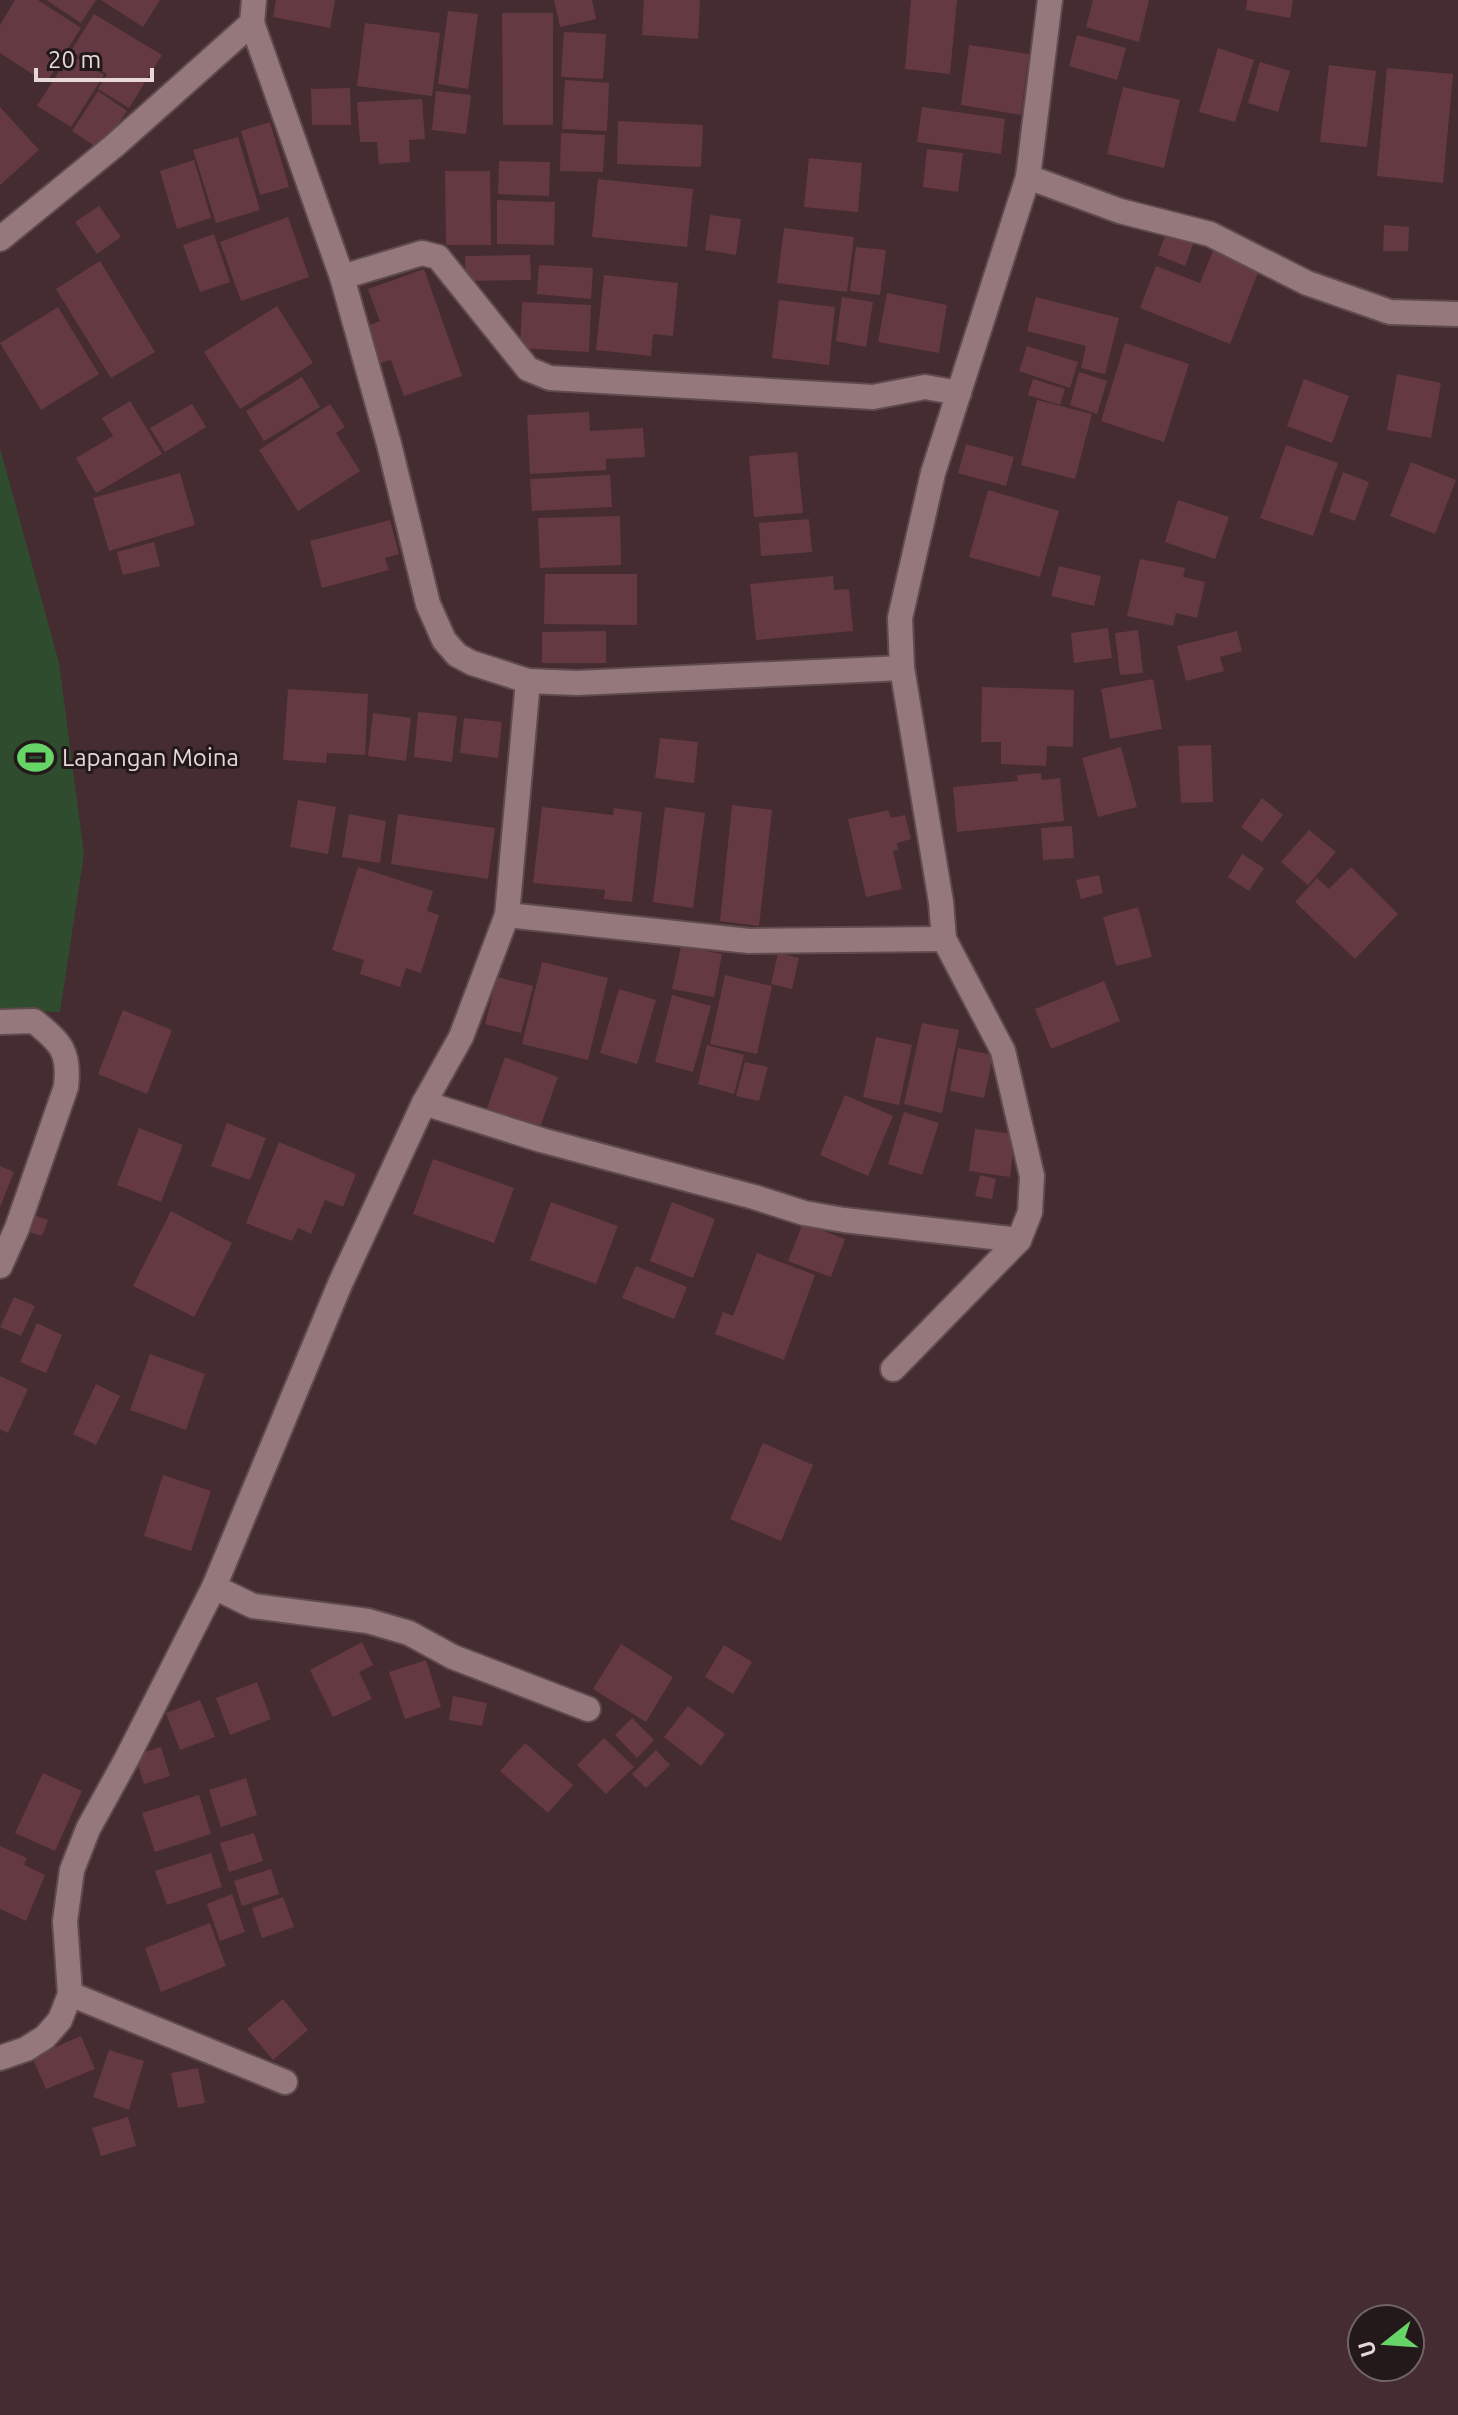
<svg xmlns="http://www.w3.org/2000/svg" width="1458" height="2415" font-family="Ubuntu,sans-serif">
  <rect width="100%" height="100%" fill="#442c30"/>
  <!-- green -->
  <path fill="#304c2f" d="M0,448L59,663L84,854L60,1012L0,1009Z"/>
  <!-- building -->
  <g fill="#653941">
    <path d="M15,0H38L81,28L46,83L0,53V25Z"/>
    <path d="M46,0H96L81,23Z"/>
    <path d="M101,0H160L143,27Z"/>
    <path d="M276,0H335L330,28L273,17Z"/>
    <path d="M554,0H592L596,19L560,27Z"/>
    <path d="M644,0H700L698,39L642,35Z"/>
    <path d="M911,0H957L950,74L905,69Z"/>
    <path d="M1093,0H1149L1139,42L1086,27Z"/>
    <path d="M1247,0H1293L1290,18L1246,10Z"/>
    <path d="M448,11L478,14L468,89L438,84Z"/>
    <path d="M502,13H553V125H503Z"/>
    <path d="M94,14L162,55L129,108L98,89L107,74L71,51Z"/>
    <path d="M365,23L440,33L432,96L357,86Z"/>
    <path d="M564,32L606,34L603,79L561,77Z"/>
    <path d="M1077,35L1126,48L1117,80L1069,66Z"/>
    <path d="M969,45L1029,54L1021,115L961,105Z"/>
    <path d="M1218,48L1254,60L1235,122L1199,112Z"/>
    <path d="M70,54L104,75L71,127L37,106Z"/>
    <path d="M1260,62L1290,71L1278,112L1248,103Z"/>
    <path d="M1329,65L1376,71L1367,147L1320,142Z"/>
    <path d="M1387,68L1453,74L1443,183L1377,176Z"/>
    <path d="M565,80L609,83L607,131L562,129Z"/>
    <path d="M1123,87L1180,100L1164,168L1107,154Z"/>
    <path d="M350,88L351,125H312L311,89Z"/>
    <path d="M98,91L127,111L101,150L72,131Z"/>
    <path d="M436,91L471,95L466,134L432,130Z"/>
    <path d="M422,99L425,139L409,140L410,162L379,164L377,142H360L357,102Z"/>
    <path d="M0,107L39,150L0,185Z"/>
    <path d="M922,107L1005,119L1001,154L917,142Z"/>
    <path d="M618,121L703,125L701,167L617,164Z"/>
    <path d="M270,122L289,187L260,195L241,131Z"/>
    <path d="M561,133L605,135L603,172L560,171Z"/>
    <path d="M238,137L260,210L216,223L193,150Z"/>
    <path d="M927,149L963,153L958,192L923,187Z"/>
    <path d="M809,158L862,163L858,212L804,207Z"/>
    <path d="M194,160L211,218L177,229L160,171Z"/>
    <path d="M499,161L550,162L549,196L498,194Z"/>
    <path d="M445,171H490L491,245H446Z"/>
    <path d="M598,179L693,189L687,247L592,237Z"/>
    <path d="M497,200L555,202L554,245L497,244Z"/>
    <path d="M99,206L121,237L97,254L75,222Z"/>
    <path d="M710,215L741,219L736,255L705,250Z"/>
    <path d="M288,217L309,277L241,301L220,242Z"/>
    <path d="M1384,225L1409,227L1408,251H1383Z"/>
    <path d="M1169,226L1196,236L1185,266L1158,255Z"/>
    <path d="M784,228L854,237L847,292L777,283Z"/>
    <path d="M214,234L230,282L200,292L183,245Z"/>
    <path d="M856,247L886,250L880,295L850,291Z"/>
    <path d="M1213,251L1259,270L1230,344L1140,308L1156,266L1200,283Z"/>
    <path d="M530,255L531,280L466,281L465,256Z"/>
    <path d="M100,261L155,352L111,378L56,289Z"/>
    <path d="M539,265L593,268L591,299L537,294Z"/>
    <path d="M424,269L462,376L404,396L391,360L380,363L367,326L380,321L368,289Z"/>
    <path d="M604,275L678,283L673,336L653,334L651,356L596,350Z"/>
    <path d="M887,293L947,305L939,353L878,342Z"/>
    <path d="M842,297L873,302L866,347L836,341Z"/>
    <path d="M1036,297L1119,318L1105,374L1081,368L1086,346L1027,331Z"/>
    <path d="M779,300L835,307L829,365L772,358Z"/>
    <path d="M522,302L591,305L589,352L520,348Z"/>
    <path d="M277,306L313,363L240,409L204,352Z"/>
    <path d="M58,307L99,374L41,410L0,343Z"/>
    <path d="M1125,343L1189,364L1164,442L1101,421Z"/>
    <path d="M1027,346L1078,362L1070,388L1019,371Z"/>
    <path d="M1079,372L1107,381L1097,414L1070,405Z"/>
    <path d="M1397,374L1441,383L1431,438L1387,430Z"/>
    <path d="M302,377L320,407L264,441L246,411Z"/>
    <path d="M1033,379L1065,389L1060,405L1028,395Z"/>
    <path d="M1304,379L1349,396L1332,443L1287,426Z"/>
    <path d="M1037,400L1092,414L1075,479L1021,465Z"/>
    <path d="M130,401L162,454L96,493L76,458L113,436L102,418Z"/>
    <path d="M192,404L206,427L165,452L150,428Z"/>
    <path d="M330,404L345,427L336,433L360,471L298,511L259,450Z"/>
    <path d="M589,412L590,431L643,428L645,457L606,459V470L530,474L527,415Z"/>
    <path d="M966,444L1014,457L1006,486L958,473Z"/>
    <path d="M1286,445L1338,463L1313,536L1260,518Z"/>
    <path d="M797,452L803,513L754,517L749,456Z"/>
    <path d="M1411,462L1456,480L1435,534L1390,516Z"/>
    <path d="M1343,472L1369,482L1355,521L1329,512Z"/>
    <path d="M180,473L195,525L109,551L93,498Z"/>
    <path d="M610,475L612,507L532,511L530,479Z"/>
    <path d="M988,490L1059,511L1040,577L969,557Z"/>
    <path d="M1178,500L1229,517L1215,559L1165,542Z"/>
    <path d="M620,516L621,565L540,568L538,518Z"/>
    <path d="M809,519L812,552L761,556L759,523Z"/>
    <path d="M390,520L399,554L385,558L389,570L322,588L310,541Z"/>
    <path d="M154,542L160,566L123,575L117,552Z"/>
    <path d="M1140,559L1185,568L1183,577L1205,582L1197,618L1176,613L1173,626L1127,616Z"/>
    <path d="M1059,566L1101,576L1094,606L1051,596Z"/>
    <path d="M545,574H637V625L544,624Z"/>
    <path d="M833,576L834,590L849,589L853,631L756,640L750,584Z"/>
    <path d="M1108,628L1112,658L1074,663L1071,633Z"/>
    <path d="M1138,630L1143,673L1120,675L1115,633Z"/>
    <path d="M606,631V663H542V632Z"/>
    <path d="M1237,631L1242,651L1220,657L1224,671L1186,681L1177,646Z"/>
    <path d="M1153,679L1162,729L1110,739L1101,689Z"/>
    <path d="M982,687L1074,690L1073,747L1047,746L1046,766L1001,764V742H981Z"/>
    <path d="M288,689L368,694L365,755L327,753L326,763L283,760Z"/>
    <path d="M418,712L457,716L452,762L414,757Z"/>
    <path d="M373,713L411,718L406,761L368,756Z"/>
    <path d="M464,718L502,722L498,758L460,753Z"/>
    <path d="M660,738L698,742L694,783L655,778Z"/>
    <path d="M1211,745L1213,802L1181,803L1178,746Z"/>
    <path d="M1121,747L1137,807L1098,817L1082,758Z"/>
    <path d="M1041,773L1042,780L1060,778L1064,821L957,832L953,787L1018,781L1017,775Z"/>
    <path d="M1262,798L1283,815L1262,842L1241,827Z"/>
    <path d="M298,800L336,807L328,854L290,847Z"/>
    <path d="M732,805L772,810L759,926L720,921Z"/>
    <path d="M542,807L613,815L614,808L642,812L632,902L604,899L605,890L533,883Z"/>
    <path d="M665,807L705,813L693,908L653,902Z"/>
    <path d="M888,810L891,818L905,815L911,839L897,843L898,850L893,851L902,889L866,897L848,819Z"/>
    <path d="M349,814L386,821L380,863L342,857Z"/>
    <path d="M398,814L495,828L488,879L391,864Z"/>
    <path d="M1072,826L1074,858L1043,860L1041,828Z"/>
    <path d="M1309,830L1336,852L1308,885L1281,862Z"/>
    <path d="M1242,854L1264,868L1249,891L1228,877Z"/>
    <path d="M358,867L433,891L427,911L439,915L421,973L406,968L400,987L360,974L364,960L332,950Z"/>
    <path d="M1351,867L1398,914L1355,959L1295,902L1317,878L1329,889Z"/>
    <path d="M1099,875L1103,893L1081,899L1076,880Z"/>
    <path d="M1138,907L1152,957L1116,966L1103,917Z"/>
    <path d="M681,946L722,954L714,997L672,989Z"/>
    <path d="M778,953L799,958L792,989L771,984Z"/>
    <path d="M542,962L608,978L588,1060L522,1044Z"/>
    <path d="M725,975L772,986L757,1054L710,1044Z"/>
    <path d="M497,977L533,986L521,1033L485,1024Z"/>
    <path d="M1104,981L1120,1021L1051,1049L1035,1009Z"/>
    <path d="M619,989L656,1000L637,1064L600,1053Z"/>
    <path d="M672,995L711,1006L693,1072L655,1062Z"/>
    <path d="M123,1010L172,1030L147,1094L98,1074Z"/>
    <path d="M922,1023L959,1030L942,1113L904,1104Z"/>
    <path d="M876,1037L912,1045L899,1105L863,1097Z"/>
    <path d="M707,1045L744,1055L734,1094L698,1084Z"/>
    <path d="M958,1048L993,1055L984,1098L950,1091Z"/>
    <path d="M505,1057L558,1077L537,1136L484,1117Z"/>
    <path d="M745,1062L768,1067L759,1101L736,1096Z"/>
    <path d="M845,1095L893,1116L868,1176L820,1155Z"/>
    <path d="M904,1112L939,1123L922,1175L888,1164Z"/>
    <path d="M227,1123L266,1138L250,1180L211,1166Z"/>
    <path d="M139,1128L183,1145L161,1202L117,1185Z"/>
    <path d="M975,1129L1015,1134L1010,1177L969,1171Z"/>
    <path d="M279,1142L356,1174L343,1207L325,1200L311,1234L298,1228L292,1241L246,1223Z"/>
    <path d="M433,1159L514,1188L494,1243L413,1214Z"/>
    <path d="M0,1166L14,1172L0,1207Z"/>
    <path d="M980,1175L996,1179L992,1199L975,1196Z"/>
    <path d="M551,1202L618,1226L596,1284L530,1260Z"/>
    <path d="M672,1202L715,1219L693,1278L650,1261Z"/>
    <path d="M171,1211L232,1243L194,1317L133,1286Z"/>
    <path d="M31,1214L48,1220L42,1236L25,1231Z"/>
    <path d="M803,1223L845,1239L831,1277L788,1261Z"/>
    <path d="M757,1253L815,1275L784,1360L715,1334L723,1312L733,1316Z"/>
    <path d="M636,1266L687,1287L674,1319L622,1298Z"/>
    <path d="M14,1297L35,1306L21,1336L0,1327Z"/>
    <path d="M37,1323L62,1335L46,1373L20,1362Z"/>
    <path d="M150,1354L205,1374L186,1430L130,1410Z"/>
    <path d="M0,1376L28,1389L8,1433L0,1429Z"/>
    <path d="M96,1384L120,1396L96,1445L73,1434Z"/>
    <path d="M763,1443L813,1465L781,1541L730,1519Z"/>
    <path d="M163,1475L211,1491L191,1551L144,1536Z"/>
    <path d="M362,1642L373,1665L359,1672L372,1699L333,1717L310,1670Z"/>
    <path d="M621,1644L673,1677L646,1722L593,1689Z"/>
    <path d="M724,1645L752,1662L733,1694L705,1677Z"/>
    <path d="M426,1660L441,1707L405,1719L389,1672Z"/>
    <path d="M257,1682L271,1719L230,1735L216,1698Z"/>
    <path d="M453,1696L487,1703L482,1726L449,1720Z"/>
    <path d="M200,1700L215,1737L180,1750L166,1713Z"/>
    <path d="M688,1706L725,1734L701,1766L664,1737Z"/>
    <path d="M632,1718L654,1740L637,1758L615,1735Z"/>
    <path d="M604,1738L634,1767L606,1794L577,1765Z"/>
    <path d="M525,1743L573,1785L548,1813L500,1771Z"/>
    <path d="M161,1747L170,1776L144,1784L135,1755Z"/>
    <path d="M656,1750L670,1765L646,1788L632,1774Z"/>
    <path d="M43,1773L82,1791L55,1851L15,1833Z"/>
    <path d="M246,1778L257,1815L221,1827L209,1790Z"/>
    <path d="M199,1795L211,1834L155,1852L142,1813Z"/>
    <path d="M254,1833L263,1861L229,1872L220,1843Z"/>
    <path d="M0,1846L27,1858L24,1865L45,1875L26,1921L0,1909Z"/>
    <path d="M211,1853L222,1887L167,1905L155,1871Z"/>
    <path d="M271,1869L279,1894L242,1906L234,1881Z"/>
    <path d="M232,1894L245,1932L220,1941L207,1904Z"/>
    <path d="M283,1897L294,1927L262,1938L252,1908Z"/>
    <path d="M210,1923L226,1966L161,1992L145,1948Z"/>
    <path d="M283,1999L308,2030L273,2060L247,2029Z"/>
    <path d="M81,2036L95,2069L46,2089L32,2057Z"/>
    <path d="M109,2050L144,2061L129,2110L93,2097Z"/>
    <path d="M198,2068L205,2103L178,2108L171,2073Z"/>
    <path d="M128,2117L136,2146L101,2156L92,2128Z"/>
  </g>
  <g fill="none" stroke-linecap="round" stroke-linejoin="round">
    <defs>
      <g id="street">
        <path d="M252,23L342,277L389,444L428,604L444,640L457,655L472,663L528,681L577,683L902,668"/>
        <path d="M1028,177L1120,211L1210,234L1307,283L1390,312L1458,314"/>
        <path d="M342,277L422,253L438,257L528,369L550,378L873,397L925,387L959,393"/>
        <path d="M507,915L749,941L944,939"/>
        <path d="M0,1022L34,1021C61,1043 70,1051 66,1087L17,1228L0,1266"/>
        <path d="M424,1103L541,1140L754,1197L804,1213L844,1220L1019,1240"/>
        <path d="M893,1369L1019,1240L1030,1212L1032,1176L1003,1051L944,939L941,902L902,668L900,618L933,473L1028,177L1050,0"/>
        <path d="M214,1587L253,1606L368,1621L409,1633L453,1657L588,1709"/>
        <path d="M70,1994L285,2082"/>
        <path d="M0,2058L26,2049L45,2037L60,2020L70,1994L65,1921L72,1870L88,1829L126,1760L214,1587L340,1284L424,1103L461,1037L507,915L528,681"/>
      </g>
      <path id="secondary" d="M0,239L114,146L252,23L254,0"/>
    </defs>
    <!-- street casing -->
    <use href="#street" stroke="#5f4b4e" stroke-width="28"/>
    <!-- secondary casing -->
    <use href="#secondary" stroke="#5f4b4e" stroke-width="28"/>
    <!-- street -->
    <use href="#street" stroke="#95787c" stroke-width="24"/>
    <!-- secondary -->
    <use href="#secondary" stroke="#95787c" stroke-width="24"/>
  </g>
  <!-- icons -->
  <defs>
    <symbol id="stadium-bare" viewBox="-9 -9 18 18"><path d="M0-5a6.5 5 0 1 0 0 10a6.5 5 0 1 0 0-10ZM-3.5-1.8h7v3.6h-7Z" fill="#66d467" stroke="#23181a" stroke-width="2.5" paint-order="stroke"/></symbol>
  </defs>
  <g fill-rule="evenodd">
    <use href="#stadium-bare" x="10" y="732" width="51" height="51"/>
  </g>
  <g text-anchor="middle" stroke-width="6" stroke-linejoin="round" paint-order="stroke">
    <!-- poi labels -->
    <g font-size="24" fill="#e7d7d9" stroke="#23181a" text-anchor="start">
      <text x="62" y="766">Lapangan Moina</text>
    </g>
  </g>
  <!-- north arrow -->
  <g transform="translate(1386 2343) rotate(253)"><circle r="38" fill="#23181a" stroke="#716466" stroke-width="2"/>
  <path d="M0-6L14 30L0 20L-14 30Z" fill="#66d467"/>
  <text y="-12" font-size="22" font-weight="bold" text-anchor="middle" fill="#e7d7d9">U</text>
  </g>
  <!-- scale -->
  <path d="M36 68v12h116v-12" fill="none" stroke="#e7d7d9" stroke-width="4"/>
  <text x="48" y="68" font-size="24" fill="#e7d7d9" stroke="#23181a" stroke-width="6" paint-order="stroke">20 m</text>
</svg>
